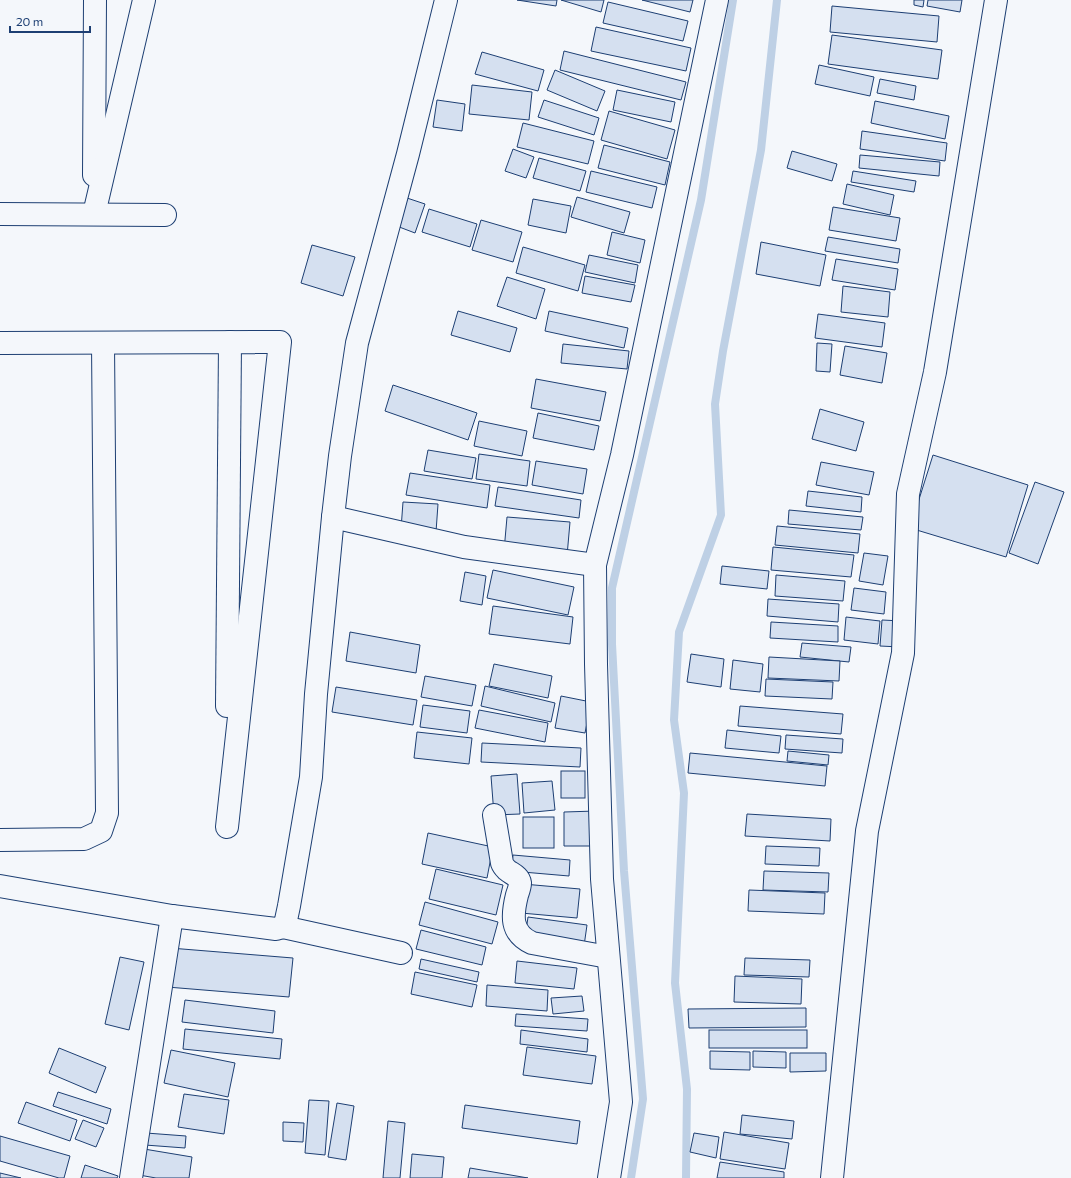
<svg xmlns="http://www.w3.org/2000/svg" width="1071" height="1178" font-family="Commissioner,sans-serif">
  <rect width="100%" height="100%" fill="#f4f7fb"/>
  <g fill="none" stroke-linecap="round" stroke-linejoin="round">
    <!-- stream -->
    <g stroke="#bed0e5" stroke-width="8">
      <path d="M631,1178L643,1099L624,871L612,644V588L701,200L733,0"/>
      <path d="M686,1178L687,1089L675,983L684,793L674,720L679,632L721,515L715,404L723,351L761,150L777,0"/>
    </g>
  </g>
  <!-- building -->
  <g fill="#d5e0f0" stroke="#1d3f73">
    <path d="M517,0H557L556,6Z"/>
    <path d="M561,0H604L601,12Z"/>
    <path d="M642,0H693L690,12Z"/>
    <path d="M914,0H924L923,7L914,5Z"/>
    <path d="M928,0H962L960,12L927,6Z"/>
    <path d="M608,2L688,21L683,41L603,23Z"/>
    <path d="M832,6L939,16L937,42L830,32Z"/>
    <path d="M596,27L691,48L686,71L591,51Z"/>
    <path d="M832,35L942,50L938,79L828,64Z"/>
    <path d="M564,51L686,82L681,100L560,70Z"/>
    <path d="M482,52L544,70L538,91L475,74Z"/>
    <path d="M819,65L874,77L870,96L815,84Z"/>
    <path d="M555,70L605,91L597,111L547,90Z"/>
    <path d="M880,79L916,86L914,100L877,93Z"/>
    <path d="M472,85L532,92L529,120L469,114Z"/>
    <path d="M617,90L675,102L671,122L613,110Z"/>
    <path d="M437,100L465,104L462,131L433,127Z"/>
    <path d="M544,100L599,118L594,135L538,117Z"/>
    <path d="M875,101L949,116L945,139L871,123Z"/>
    <path d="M609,111L675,130L667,159L601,140Z"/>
    <path d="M523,123L594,141L588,164L517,147Z"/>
    <path d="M862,131L947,143L945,161L860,149Z"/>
    <path d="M604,145L670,162L665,185L598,168Z"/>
    <path d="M513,149L534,157L526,178L505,171Z"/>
    <path d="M792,151L837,164L832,181L787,168Z"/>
    <path d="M860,155L940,162L939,176L859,168Z"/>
    <path d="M539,158L586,171L580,191L533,178Z"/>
    <path d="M591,171L657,187L652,208L586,192Z"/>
    <path d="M853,171L916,181L914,192L851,182Z"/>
    <path d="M847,184L894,195L890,215L843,204Z"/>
    <path d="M404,197L425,204L415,233L394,225Z"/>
    <path d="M577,197L630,212L624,233L571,217Z"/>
    <path d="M533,199L571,206L566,233L528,225Z"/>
    <path d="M833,207L900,218L896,241L829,230Z"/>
    <path d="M429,209L477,224L470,247L422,232Z"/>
    <path d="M481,220L522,232L513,262L472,250Z"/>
    <path d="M612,232L645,240L640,263L607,255Z"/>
    <path d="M828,237L900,249L898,263L825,251Z"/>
    <path d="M761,242L826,255L820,286L756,274Z"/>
    <path d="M312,245L355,257L343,296L301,283Z"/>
    <path d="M523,247L585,265L578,291L516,273Z"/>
    <path d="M589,255L638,265L635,283L585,272Z"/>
    <path d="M836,259L898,269L895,290L832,280Z"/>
    <path d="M585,276L635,285L631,302L582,293Z"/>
    <path d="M507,277L545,289L536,319L497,306Z"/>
    <path d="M843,286L890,292L888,317L841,312Z"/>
    <path d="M458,311L517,328L510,352L451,335Z"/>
    <path d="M549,311L628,328L624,348L545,331Z"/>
    <path d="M818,314L885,323L882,347L815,338Z"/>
    <path d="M817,343L832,344L830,372L816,371Z"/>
    <path d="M563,344L629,351L627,369L561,363Z"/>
    <path d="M845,346L887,353L882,383L840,375Z"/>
    <path d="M536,379L606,392L600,421L531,408Z"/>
    <path d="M393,385L477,413L468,440L385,411Z"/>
    <path d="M820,409L864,422L856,451L812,439Z"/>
    <path d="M538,413L599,426L594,450L533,438Z"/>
    <path d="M479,421L527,431L522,456L474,446Z"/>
    <path d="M428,450L476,458L472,479L424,471Z"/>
    <path d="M479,454L530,461L527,486L476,479Z"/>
    <path d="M933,455L1028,485L1006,557L910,528Z"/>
    <path d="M536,461L587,469L583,494L532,485Z"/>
    <path d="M821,462L874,472L869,495L816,485Z"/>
    <path d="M410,473L490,485L487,508L406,495Z"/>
    <path d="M1035,482L1064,492L1038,564L1009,553Z"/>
    <path d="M498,487L581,500L579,518L495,506Z"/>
    <path d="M808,491L862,497L861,512L806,506Z"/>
    <path d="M403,502L438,504L436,532L401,529Z"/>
    <path d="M789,510L863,517L861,530L788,524Z"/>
    <path d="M507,517L570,522L567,556L504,551Z"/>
    <path d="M777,526L860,534L858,553L775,545Z"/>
    <path d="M773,547L854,555L851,577L771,570Z"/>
    <path d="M864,553L888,556L883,585L859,581Z"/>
    <path d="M722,566L769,571L767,589L720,584Z"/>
    <path d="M493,570L574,587L568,615L487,598Z"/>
    <path d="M465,572L486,576L482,605L460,601Z"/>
    <path d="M776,575L845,581L843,601L775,596Z"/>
    <path d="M854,588L886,592L884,614L851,610Z"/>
    <path d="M768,599L839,604L838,622L767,616Z"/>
    <path d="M493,606L573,617L570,644L489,634Z"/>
    <path d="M846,617L880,621L878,644L844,640Z"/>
    <path d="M882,620L902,621L900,647L880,646Z"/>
    <path d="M771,622L838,626V642L770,638Z"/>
    <path d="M350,632L420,645L416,673L346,661Z"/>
    <path d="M802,643L851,647L849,662L800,657Z"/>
    <path d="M691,654L724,659L721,687L687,682Z"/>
    <path d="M769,657L840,661L839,681L768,678Z"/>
    <path d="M733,660L763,664L760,692L730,689Z"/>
    <path d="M494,664L552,676L548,698L489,686Z"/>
    <path d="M425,676L476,685L472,706L421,697Z"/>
    <path d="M766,679L833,682L832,699L765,696Z"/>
    <path d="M485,686L555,703L551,722L481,706Z"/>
    <path d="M336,687L417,700L413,725L332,712Z"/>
    <path d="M561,696L591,702L585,733L555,728Z"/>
    <path d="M423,705L470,711L467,733L420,727Z"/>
    <path d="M740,706L843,714L841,734L738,726Z"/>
    <path d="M479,710L548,723L545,742L475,728Z"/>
    <path d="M727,730L781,736L779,753L725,748Z"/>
    <path d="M417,732L472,738L469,764L414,758Z"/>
    <path d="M786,735L843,739L842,753L785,749Z"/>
    <path d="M482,743L581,748L580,767L481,762Z"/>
    <path d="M788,751L829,755L828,765L787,761Z"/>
    <path d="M690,753L827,766L825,786L688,773Z"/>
    <rect x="561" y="771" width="24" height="27"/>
    <path d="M517,774L520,814L494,815L491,776Z"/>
    <path d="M552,781L555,810L524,813L522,783Z"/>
    <path d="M596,811V846H564V812Z"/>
    <path d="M747,814L831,819L830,841L745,836Z"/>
    <rect x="523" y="817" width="31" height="31"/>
    <path d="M428,833L493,847L487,878L422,864Z"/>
    <path d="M766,846L820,848L819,866L765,864Z"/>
    <path d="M513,855L570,860L569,876L511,871Z"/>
    <path d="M436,869L503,885L496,915L429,899Z"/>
    <path d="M764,871L829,873L828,892L763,890Z"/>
    <path d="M523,884L580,889L577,918L521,913Z"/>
    <path d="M749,890L825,893L824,914L748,911Z"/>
    <path d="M425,902L498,922L492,944L419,925Z"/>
    <path d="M528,917L587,925L584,946L525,938Z"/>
    <path d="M421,930L486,947L482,965L416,949Z"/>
    <path d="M170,948L293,958L289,997L167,987Z"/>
    <path d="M120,957L144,962L129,1030L105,1024Z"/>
    <path d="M745,958L810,960L809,977L744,975Z"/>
    <path d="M421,959L479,972L477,982L419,969Z"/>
    <path d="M517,961L577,968L574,989L515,983Z"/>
    <path d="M415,972L477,985L472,1007L411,994Z"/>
    <path d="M735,976L802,979L801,1004L734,1002Z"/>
    <path d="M487,985L548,990L547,1011L486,1006Z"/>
    <path d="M582,996L584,1011L553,1014L551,998Z"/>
    <path d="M185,1000L275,1011L273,1033L182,1022Z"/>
    <path d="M806,1008V1027L689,1028L688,1009Z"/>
    <path d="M516,1014L588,1019L587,1031L515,1026Z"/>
    <path d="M185,1029L282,1039L280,1059L183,1049Z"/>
    <path d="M521,1030L588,1039L587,1052L520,1044Z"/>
    <rect x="709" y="1030" width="98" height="18"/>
    <path d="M527,1047L596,1056L592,1084L523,1075Z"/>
    <path d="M59,1048L106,1067L96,1093L49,1073Z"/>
    <path d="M171,1050L235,1063L228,1097L164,1083Z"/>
    <path d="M710,1051L750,1052V1070L710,1069Z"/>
    <path d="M753,1051L786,1052V1068L753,1067Z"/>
    <path d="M790,1053H826V1071L790,1072Z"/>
    <path d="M58,1092L111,1109L107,1124L53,1106Z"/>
    <path d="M184,1094L229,1100L224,1134L178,1127Z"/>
    <path d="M309,1100L329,1101L325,1155L305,1153Z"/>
    <path d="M26,1102L77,1120L70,1141L18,1123Z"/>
    <path d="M337,1103L354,1106L346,1160L328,1157Z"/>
    <path d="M465,1105L580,1121L577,1144L462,1128Z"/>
    <path d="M742,1115L794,1121L792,1139L740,1134Z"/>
    <path d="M83,1120L104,1128L96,1147L75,1139Z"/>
    <path d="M388,1121L405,1123L400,1178H383Z"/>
    <path d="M283,1122L304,1123L303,1142L283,1141Z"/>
    <path d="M724,1132L789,1143L785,1169L720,1159Z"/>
    <path d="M146,1133L186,1136L185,1148L145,1145Z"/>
    <path d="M694,1133L719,1137L716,1158L690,1152Z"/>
    <path d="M0,1136L70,1156L64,1178H59L0,1161Z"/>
    <path d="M144,1149L192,1157L189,1178H156L139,1175Z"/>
    <path d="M412,1154L444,1157L442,1178H410Z"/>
    <path d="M720,1162L784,1172V1178H717Z"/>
    <path d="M85,1165L118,1176L117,1178H81Z"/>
    <path d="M470,1168L528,1178H468Z"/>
    <path d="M0,1173L21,1178H0Z"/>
  </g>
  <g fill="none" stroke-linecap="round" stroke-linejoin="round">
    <defs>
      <g id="street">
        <path d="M94,175L95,0"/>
        <path d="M0,214L165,215"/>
        <path d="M94,214L144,0"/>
        <path d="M0,343L280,342L227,827"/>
        <path d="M333,517L464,547L595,565"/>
        <path d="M227,706L230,342"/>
        <path d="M494,815L502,863C503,866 505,868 507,870C512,874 519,876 520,883C520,887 518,892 517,895C512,915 510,933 532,943L608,957"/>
        <path d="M0,840L84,839L101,831L107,813L103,343"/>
        <path d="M0,886L172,916L276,929L283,927L286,920L289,906L311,777L316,694L333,517L340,456L357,343L408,154L446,0"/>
        <path d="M283,927L401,953"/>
        <path d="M131,1178L172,916"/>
        <path d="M609,1178L621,1102L602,879L596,664L595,565L622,455L717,0"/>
        <path d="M832,1178L867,831L903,653L908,494L935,372L996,0"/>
      </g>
    </defs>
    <!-- street casing -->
    <use href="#street" stroke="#1d3f73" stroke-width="24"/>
    <!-- street -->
    <use href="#street" stroke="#f4f7fb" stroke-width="22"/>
  </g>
  <!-- scale -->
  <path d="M10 26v6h80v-6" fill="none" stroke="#1d3f73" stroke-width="2"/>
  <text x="16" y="26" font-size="12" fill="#1d3f73" stroke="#f4f7fb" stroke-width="3" paint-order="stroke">20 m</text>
</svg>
